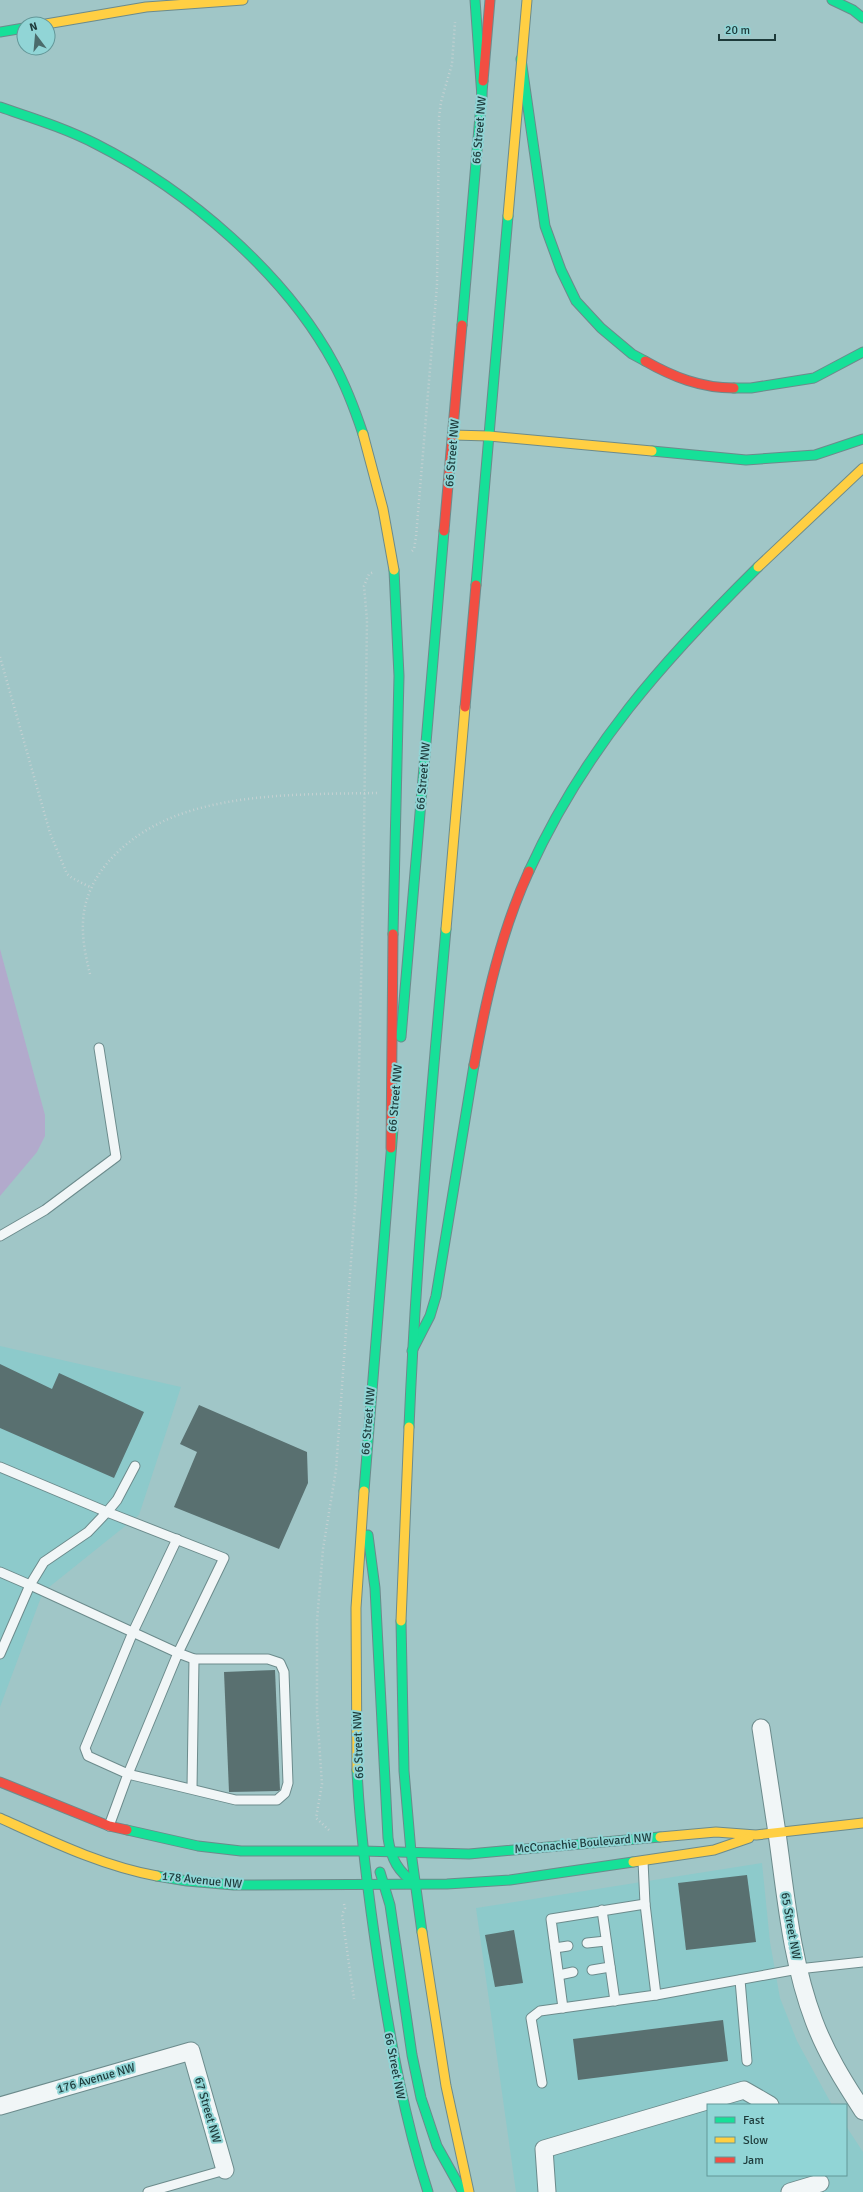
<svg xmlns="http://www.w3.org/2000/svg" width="863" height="2192" font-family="Signika,sans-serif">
  <rect width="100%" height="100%" fill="#a0c6c7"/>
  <!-- built -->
  <g fill="#8dcacb">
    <path d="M0,1346L181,1387L139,1515L43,1592L0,1707Z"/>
    <path d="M762,1863L770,1942L780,1998L797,2041L832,2105H708V2175H846V2126L863,2152V2192H516L476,1908Z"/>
  </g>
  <!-- green -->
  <path fill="#b2aacc" d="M0,949L45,1115V1136L37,1152L0,1196Z"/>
  <!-- building -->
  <g fill="#597070">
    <path d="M0,1364L52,1389L59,1373L144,1412L114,1478L0,1428Z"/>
    <path d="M199,1405L307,1452L308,1483L279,1549L174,1507L197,1452L180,1444Z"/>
    <path d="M275,1670L280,1790L278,1791L229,1792L224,1672Z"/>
    <path d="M747,1875L756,1942L686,1950L678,1883Z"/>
    <path d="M514,1930L523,1983L495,1987L485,1935Z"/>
    <path d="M723,2020L728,2061L578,2080L573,2039Z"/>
  </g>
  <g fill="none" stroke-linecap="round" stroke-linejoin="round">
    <defs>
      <g id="lane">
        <path d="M0,1236L45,1210L116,1157L99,1048"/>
        <path d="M0,1467L107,1512L88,1532L44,1562L30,1585L178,1653L224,1558L107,1512L117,1500L135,1466"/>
        <path d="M0,1572L30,1585L0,1654"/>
        <path d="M192,1788L194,1659"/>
        <path d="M109,1826L128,1774L178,1653L194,1659H268L280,1663L284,1672L288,1783L285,1793L277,1800H236L128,1774L88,1756L85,1748L133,1632L177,1539"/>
        <path d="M643,1861L645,1904L656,1995"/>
        <path d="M602,1910L615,2001"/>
        <path d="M587,1943L606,1941"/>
        <path d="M555,1948L568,1946"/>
        <path d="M592,1970L610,1967"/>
        <path d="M559,1975L573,1972"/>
        <path d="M740,1980L747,2061"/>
        <path d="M563,2008L551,1919L645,1904"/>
        <path d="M542,2083L531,2018L540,2011L656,1995L798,1969L863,1962"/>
        <path d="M148,2192L225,2170"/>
      </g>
      <g id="street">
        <path d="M761,1728C766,1763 772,1798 777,1833C786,1896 791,1960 814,2021C826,2053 844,2082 863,2111"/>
        <path d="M0,2106L191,2051L225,2170"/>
        <path d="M547,2192L544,2149L744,2090L770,2105"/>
        <path d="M790,2192L820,2183"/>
      </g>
      <g id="fast">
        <path d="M475,0L482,97"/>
        <path d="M832,0L853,10L863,18"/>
        <path d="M0,32L24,28"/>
        <path d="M521,59L545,226L561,270L576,301L601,328L632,354L645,361"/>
        <path d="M0,107C32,118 65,128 96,144C187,190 285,273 334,364C346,386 355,410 363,434"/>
        <path d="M462,325L483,81"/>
        <path d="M734,388H751L814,378L863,352"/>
        <path d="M652,451L746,460L815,455L863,439"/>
        <path d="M476,585L508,216"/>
        <path d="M529,871C585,748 663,661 758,567"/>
        <path d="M393,934L399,676L394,570"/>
        <path d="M401,1037L444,531"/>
        <path d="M412,1351L430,1316L436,1296L474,1065"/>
        <path d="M409,1427C416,1261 431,1095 446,929"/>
        <path d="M364,1491L393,1129"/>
        <path d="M368,1535L375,1588L388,1838C391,1859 398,1872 416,1884"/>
        <path d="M401,1621L404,1771L411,1852L422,1932"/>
        <path d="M357,1770C360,1836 369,1901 379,1967C391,2043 404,2118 428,2192"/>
        <path d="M127,1830L198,1846L241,1851H363L469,1854L660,1837"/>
        <path d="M380,1872L390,1905L412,2055L421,2098L437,2146L461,2189"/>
        <path d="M157,1876L187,1881L234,1885L447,1884L510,1880L633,1862"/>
      </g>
      <g id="slow">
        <path d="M46,24L146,7L243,0"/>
        <path d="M508,216L527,0"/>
        <path d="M363,434L383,509L394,570"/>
        <path d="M453,435L489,436L652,451"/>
        <path d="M758,567L863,468"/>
        <path d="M446,929L465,707"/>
        <path d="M401,1621L409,1427"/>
        <path d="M357,1770L356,1608L364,1491"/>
        <path d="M0,1818C51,1841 102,1866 157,1876"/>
        <path d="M660,1837L716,1832L756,1835L863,1823"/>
        <path d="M633,1862L714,1850L749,1838"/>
        <path d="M422,1932L446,2086L469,2192"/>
      </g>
      <g id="jam">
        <path d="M483,81L490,0"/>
        <path d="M645,361C673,377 701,388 734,388"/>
        <path d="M444,531L462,325"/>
        <path d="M465,707L476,585"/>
        <path d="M474,1065C486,999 501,932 529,871"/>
        <path d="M391,1148L393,934"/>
        <path d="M0,1782L109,1826L127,1830"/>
      </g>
    </defs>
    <!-- lane casing -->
    <use href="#lane" stroke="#6c8b8c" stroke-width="11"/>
    <!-- street casing -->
    <use href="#street" stroke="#6c8b8c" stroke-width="19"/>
    <!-- fast casing -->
    <use href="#fast" stroke="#6c8b8c" stroke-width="11"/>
    <!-- slow casing -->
    <use href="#slow" stroke="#6c8b8c" stroke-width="11"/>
    <!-- jam casing -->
    <use href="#jam" stroke="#6c8b8c" stroke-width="11"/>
    <!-- path -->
    <g stroke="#c5d1d2" stroke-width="2.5" stroke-dasharray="1 3" stroke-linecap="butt">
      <path d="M412,551L414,549L416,537L437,285L439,117L441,102L452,64L455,22"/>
      <path d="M0,657L50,833L67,874L72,878L92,888"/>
      <path d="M90,974C84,950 79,924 87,899C100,858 141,828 181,814C240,793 314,794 377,793"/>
      <path d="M329,1830L316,1818L322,1784L317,1712V1621L323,1549L336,1470L356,1192L363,901L367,620L364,586L369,574L374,572"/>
      <path d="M344,1904L345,1908L342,1915L354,1999"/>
    </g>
    <!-- lane -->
    <use href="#lane" stroke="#f1f6f7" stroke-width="9"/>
    <!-- street -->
    <use href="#street" stroke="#f1f6f7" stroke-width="17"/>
    <!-- fast -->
    <use href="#fast" stroke="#16e098" stroke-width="9"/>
    <!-- slow -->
    <use href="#slow" stroke="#ffcf43" stroke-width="9"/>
    <!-- jam -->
    <use href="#jam" stroke="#f24e42" stroke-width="9"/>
  </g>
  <g text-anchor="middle" stroke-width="4" stroke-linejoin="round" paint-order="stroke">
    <!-- street labels -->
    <g font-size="12" fill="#1d3a3a" stroke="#91d5d6">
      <text transform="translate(479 130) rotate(-85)" y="4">66 Street NW</text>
      <text transform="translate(452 453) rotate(-85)" y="4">66 Street NW</text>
      <text transform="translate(423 776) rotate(-85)" y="4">66 Street NW</text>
      <text transform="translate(395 1098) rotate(-85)" y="4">66 Street NW</text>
      <text transform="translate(368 1421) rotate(-85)" y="4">66 Street NW</text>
      <text transform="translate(358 1745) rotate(-92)" y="4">66 Street NW</text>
      <text transform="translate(583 1843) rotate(-5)" y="4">McConachie Boulevard NW</text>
      <text transform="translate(202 1880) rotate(6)" y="4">178 Avenue NW</text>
      <text transform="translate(791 1926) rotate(80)" y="4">65 Street NW</text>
      <text transform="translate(395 2066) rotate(79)" y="4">66 Street NW</text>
      <text transform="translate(96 2078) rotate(-16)" y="4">176 Avenue NW</text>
      <text transform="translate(208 2110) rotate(74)" y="4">67 Street NW</text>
    </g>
  </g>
  <!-- legend -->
  <rect x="707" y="2104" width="140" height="72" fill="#91d5d6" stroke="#639798"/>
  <rect x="715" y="2117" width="20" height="6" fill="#16e098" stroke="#639798"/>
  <text x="743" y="2124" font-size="12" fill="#1d3a3a">Fast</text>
  <rect x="715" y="2137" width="20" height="6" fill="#ffcf43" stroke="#639798"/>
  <text x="743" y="2144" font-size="12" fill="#1d3a3a">Slow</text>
  <rect x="715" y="2157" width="20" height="6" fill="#f24e42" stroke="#639798"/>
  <text x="743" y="2164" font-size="12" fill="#1d3a3a">Jam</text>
  <!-- north arrow -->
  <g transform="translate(36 36) rotate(344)"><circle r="19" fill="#91d5d6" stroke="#639798"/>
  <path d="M0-3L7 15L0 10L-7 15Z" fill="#4b6b6b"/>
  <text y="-6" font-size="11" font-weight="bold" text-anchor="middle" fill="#1d3a3a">N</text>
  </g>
  <!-- scale -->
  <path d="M719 34v6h56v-6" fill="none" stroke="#1d3a3a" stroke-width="2"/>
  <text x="725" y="34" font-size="12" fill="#1d3a3a" stroke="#91d5d6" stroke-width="3" paint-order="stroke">20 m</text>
</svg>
